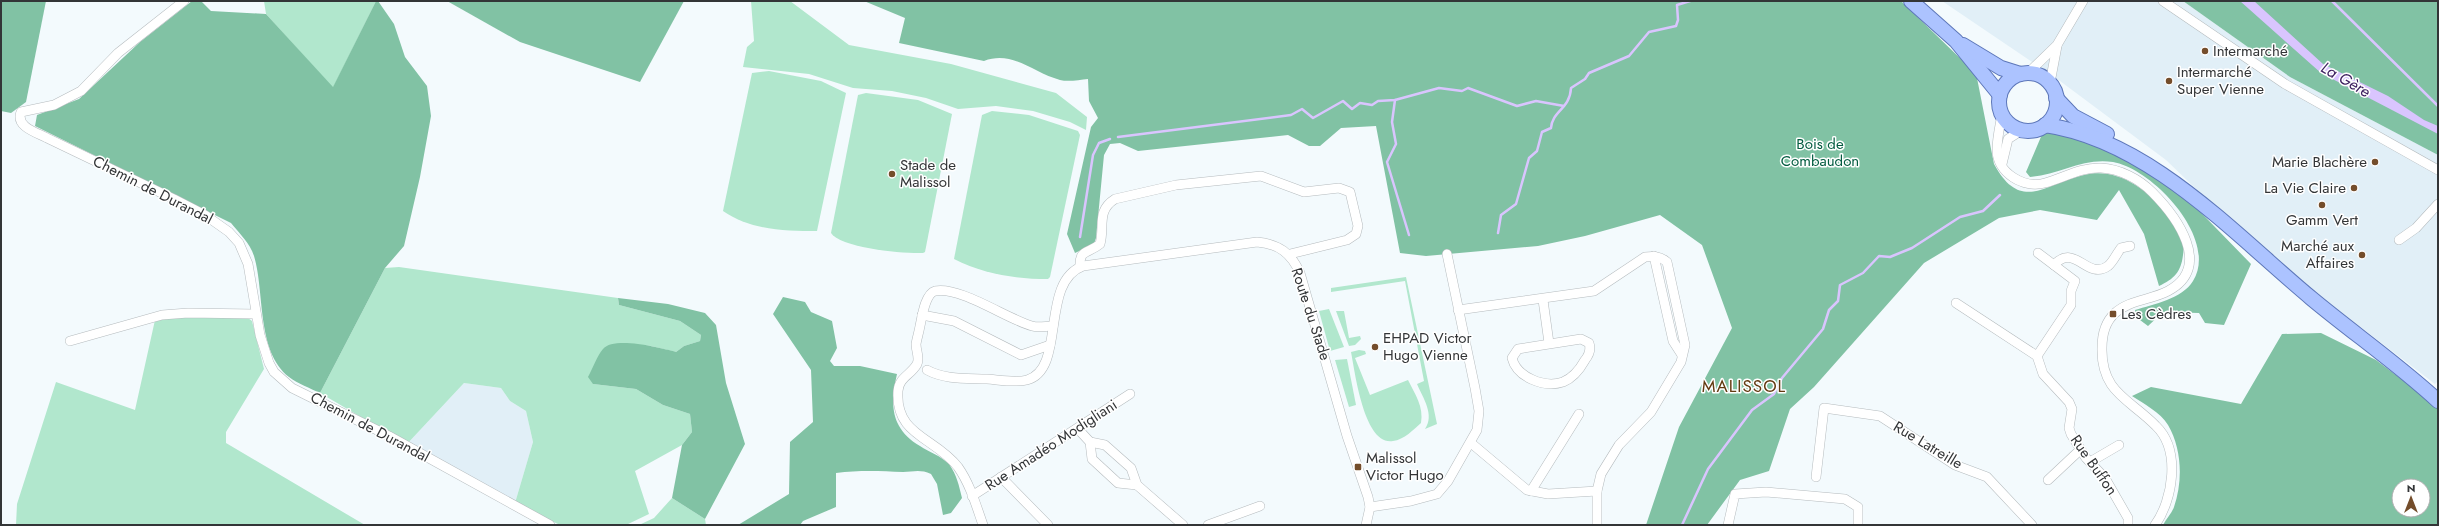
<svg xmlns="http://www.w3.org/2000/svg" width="2439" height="526" font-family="Jost,sans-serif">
  <rect width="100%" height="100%" fill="#f3fafd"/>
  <!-- built -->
  <g fill="#e1eff7">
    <path d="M1942,1H2183L2290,77L2438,155V381L2435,384L2307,286L2221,213L2166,160L2060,81Z"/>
    <path d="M464,383L501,388L510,401L526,411L533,442L515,503L407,444Z"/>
  </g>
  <!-- green -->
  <g fill="#b1e7cd">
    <path d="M264,1H376L333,88L266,14Z"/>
    <path d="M751,1H790L849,45L951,64L1056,93L1087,117L1086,130L1070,122L1033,111L996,106L958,109L926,98L892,91L853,88L809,74L743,67L747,47L754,41Z"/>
    <path d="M769,71L821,81L846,93L817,231C785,231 750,230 723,211L752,73Z"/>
    <path d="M866,93L918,100L952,114L925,252L923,253C905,254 840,248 831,233L858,95Z"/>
    <path d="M992,111L1029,115L1078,131L1080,135L1050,277L1048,279C1015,279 984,274 954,259L982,115Z"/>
    <path d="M399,267L618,298L619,305L680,321L701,335L700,341L684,346L676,352L651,346L620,343L593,384L636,389L663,405L690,414L692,432L682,445L635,471L649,514L626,525H560L515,503L533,442L526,411L510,401L501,388L464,383L407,444L320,393L385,268Z"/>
    <path d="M1406,277L1437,424L1425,429C1435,415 1423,398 1417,384L1424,381L1405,281L1331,292V288Z"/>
    <path d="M1329,309L1344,347L1330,351L1319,311Z"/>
    <path d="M1336,311H1344L1349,338L1360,336L1361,339L1355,345L1349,346Z"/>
    <path d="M181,316L248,318L252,321L264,369L226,432V443L365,525H16L17,504L56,382L135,410L155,320Z"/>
    <path d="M1359,350L1365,351L1366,354L1355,358L1370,395L1408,380C1415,394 1424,407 1421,423C1414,429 1404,440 1393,441C1364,446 1355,372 1351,352Z"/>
    <path d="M1347,359L1356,405L1349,407L1335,360Z"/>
    <path d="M672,498L705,519L706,525H639L654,518Z"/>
  </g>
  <!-- forest -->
  <g fill="#81c2a4" fill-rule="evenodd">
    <path d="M1,1H46L26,102L11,113L1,111Z"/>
    <path d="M192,1H201L211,11L266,14L333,87L376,1H378L394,24L405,57L427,86L431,116L420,177L404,246L385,268L320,393C310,388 298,384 289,377C256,351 265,292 254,256C250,243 239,233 231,223L35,126L37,115L79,99L140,42Z"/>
    <path d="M447,1H684L640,82L520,42Z"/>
    <path d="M864,1H1901L1965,63L1977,78L1994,164C2021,214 2046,183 2084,175C2116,167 2146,188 2165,212C2174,225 2186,238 2183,255C2181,272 2174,279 2159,286L2144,234L2119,190L2097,220L2040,210L1999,218L1924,263L1814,387L1790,409L1769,471L1740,480L1707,525H1646L1679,427L1732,328L1702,245L1660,215L1585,236L1538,246L1426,256L1400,253L1376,126L1341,128L1320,146H1309L1288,135L1138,151L1120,143L1110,144L1104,155L1096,238L1094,244L1075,253L1067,234L1091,127L1098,118L1089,101L1088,79C1079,80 1068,82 1060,80C1033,73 1013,50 984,61L899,43L905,18Z"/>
    <path d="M2183,1H2438V155L2290,77Z"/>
    <path d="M2053,129L2117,154L2178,189L2251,264L2224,325L2205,323L2199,313L2163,312L2148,326L2136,317L2135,310C2154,304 2182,299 2193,281C2219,239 2153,169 2113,162C2084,157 2058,175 2030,177L2026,172L2043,132Z"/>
    <path d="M783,297L805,302L811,312L832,321L837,348L830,361L834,366H860L897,374C890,404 890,428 920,446C929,452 941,456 949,464C957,475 959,486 962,498L951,513L943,515L937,484L931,474C920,469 913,472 903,472C880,471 859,470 836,473V507L803,521L800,525H738L789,494L790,442L813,422L811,370L773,314Z"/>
    <path d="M618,298L668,304L705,313L716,325L726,383L745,444L705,519L672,498L682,445L692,432L690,414L663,405L636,389L593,384L588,377C593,368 597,356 603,349C614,336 661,348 676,352L684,346L700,341L701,335L680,321L619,305Z"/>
    <path d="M2321,333L2376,360L2438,407V525H2163C2166,519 2172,513 2174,507C2183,481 2182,449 2168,425C2160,412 2144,404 2132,396L2151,387L2241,404L2282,334ZM2399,486H2423V510H2399Z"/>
  </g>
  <!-- water -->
  <path fill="#d9c5fe" d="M2240,1H2254L2323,64L2388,96L2424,120L2438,126V134L2321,73Z"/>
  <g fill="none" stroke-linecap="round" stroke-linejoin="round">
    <!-- stream -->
    <g stroke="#d9c5fe" stroke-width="2.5">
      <path d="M2332,1L2438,106"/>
      <path d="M1395,100L1392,122L1396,144L1387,162L1409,235"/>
      <path d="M1118,137L1291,115L1302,109L1313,118L1343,101L1352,109L1360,103L1372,105L1378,101L1395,100L1439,88L1462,91L1468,88L1517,106L1536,101L1564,106"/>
      <path d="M1498,233L1501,215L1516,204L1529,158L1537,151L1542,132L1551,128C1552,111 1570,109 1571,88L1585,79L1589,73L1629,56L1649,32L1676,26L1678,20L1677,5L1690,1"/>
      <path d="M1080,237L1093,155L1099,143L1110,139"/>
      <path d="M1682,525L1708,469L1752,410L1774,394L1782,378L1823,329L1829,310L1838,301L1840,285L1863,273L1879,256L1890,257L1912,248L1960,217L1983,211L2000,195"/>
    </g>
    <defs>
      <g id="street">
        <path d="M184,1L118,53L81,91L54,105L21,112C15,127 38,133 47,138L174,199L205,215L229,232L239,243L248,264L260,335L269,363L274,372L292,388L389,436L550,525"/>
        <path d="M2163,1L2285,84L2438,170"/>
        <path d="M2028,73L2057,45L2083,1"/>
        <path d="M2050,83L2057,46"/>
        <path d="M2002,114C2000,126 1997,138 1997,150C1997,173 2024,189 2045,183C2063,178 2082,167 2101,168C2120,169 2139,179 2152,192C2176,216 2214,267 2168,291C2151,300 2129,300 2115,313C2105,322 2102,335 2102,348C2101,393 2130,399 2156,426C2181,450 2173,500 2155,525"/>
        <path d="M2002,164L2008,139L2022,130"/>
        <path d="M2399,240L2416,228L2438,204"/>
        <path d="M2038,253L2075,281L2071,291V305L2037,356L2043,374L2069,402L2072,409L2069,428L2071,434L2086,458L2105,478L2128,518V525"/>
        <path d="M1654,256L1673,341L1682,355"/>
        <path d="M2054,265C2075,242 2087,281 2108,266C2113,262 2117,253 2121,248L2130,246"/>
        <path d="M1080,267C1079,249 1088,254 1100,244C1105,226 1096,211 1115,199L1176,185L1261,176L1304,192L1339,188L1350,192L1358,226L1356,234L1347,240L1290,254"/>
        <path d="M1543,300L1549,343"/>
        <path d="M1956,303L2037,356"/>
        <path d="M1458,310L1594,291L1645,257C1654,256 1660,256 1667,262L1685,345L1681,362L1651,412L1619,445L1601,474L1597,491V525"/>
        <path d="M922,315L954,321L1021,355L1050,345"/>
        <path d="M1581,339L1589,343C1591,349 1589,355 1585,360C1580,369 1573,378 1563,382C1545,388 1517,378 1512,358L1518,349Z"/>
        <path d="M70,341L162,315L188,313L256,314"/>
        <path d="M927,370C945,380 968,378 987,379C1000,380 1015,383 1027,380C1067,369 1039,282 1083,266L1257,242C1279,244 1291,253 1300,273L1347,436L1368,497L1370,507L1366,525"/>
        <path d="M1078,429L1090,442L1092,459L1118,483L1137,485"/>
        <path d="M1090,442L1105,445L1131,468L1137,485L1183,525"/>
        <path d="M1471,443L1527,490L1548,494L1597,491"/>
        <path d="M2090,462L2119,445"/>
        <path d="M1001,477L1048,525"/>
        <path d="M1816,477L1824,408L1880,416L1955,465L1987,477L2032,525"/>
        <path d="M2048,480L2080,450"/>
        <path d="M1531,491L1579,414"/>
        <path d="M972,496L1130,394"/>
        <path d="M1370,507L1411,501L1437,494L1448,481L1477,430L1479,411L1475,388L1447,254"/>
        <path d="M983,525C976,505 970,484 958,467C935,437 895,436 898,391C899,377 911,375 917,364C920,358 916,351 916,344C917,338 919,332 920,326C922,317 925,294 935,291C960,286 1007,319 1032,326C1038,328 1046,326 1053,326"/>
        <path d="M1208,525L1260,506"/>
        <path d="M1728,525L1735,494L1766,492L1845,499L1858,507V525"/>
      </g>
      <g id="primary">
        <path d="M1911,1L1956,41L2000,95"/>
        <path d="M1963,45L2001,68L2020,74"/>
        <circle cx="2028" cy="102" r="29"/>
        <path d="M2056,98L2073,116L2107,134"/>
        <path d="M2045,125C2149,140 2233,233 2311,298C2353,333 2398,364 2438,401"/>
      </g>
    </defs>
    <!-- street casing -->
    <use href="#street" stroke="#b5bbbe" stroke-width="10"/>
    <!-- primary casing -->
    <use href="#primary" stroke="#5d77b9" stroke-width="16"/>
    <!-- street -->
    <use href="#street" stroke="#fff" stroke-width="9"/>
    <!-- primary -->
    <use href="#primary" stroke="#acc3ff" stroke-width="14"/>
  </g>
  <!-- markers -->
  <g fill="#744d2b" stroke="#fff" stroke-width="1.5">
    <circle cx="2205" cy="51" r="4"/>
    <circle cx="2169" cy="81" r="4"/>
    <circle cx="2375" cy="162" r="4"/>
    <circle cx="892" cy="174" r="4"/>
    <circle cx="2354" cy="188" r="4"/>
    <circle cx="2322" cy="205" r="4"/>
    <circle cx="2362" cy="255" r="4"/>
    <rect x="2109" y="310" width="8" height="8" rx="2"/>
    <circle cx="1375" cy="347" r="4"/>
    <rect x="1354" y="463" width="8" height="8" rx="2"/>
  </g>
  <g text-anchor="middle" stroke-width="3" stroke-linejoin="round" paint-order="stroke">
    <!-- poi labels -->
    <g font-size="15" fill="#333537" stroke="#fff" text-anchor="start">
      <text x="2213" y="56">Intermarché</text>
      <text x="2177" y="77">Intermarché<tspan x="2177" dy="17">Super Vienne</tspan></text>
      <text x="2367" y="167" text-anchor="end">Marie Blachère</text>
      <text x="900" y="170">Stade de<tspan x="900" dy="17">Malissol</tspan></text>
      <text x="2346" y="193" text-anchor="end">La Vie Claire</text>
      <text x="2322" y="225" text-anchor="middle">Gamm Vert</text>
      <text x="2354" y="251" text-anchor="end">Marché aux<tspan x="2354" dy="17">Affaires</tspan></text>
      <text x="2121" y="319">Les Cèdres</text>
      <text x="1383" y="343">EHPAD Victor<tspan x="1383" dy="17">Hugo Vienne</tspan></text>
      <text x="1366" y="463">Malissol<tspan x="1366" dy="17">Victor Hugo</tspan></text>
    </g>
    <!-- park labels -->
    <g font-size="15" fill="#035c40" stroke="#fff">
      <text x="1820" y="149">Bois de<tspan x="1820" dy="17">Combaudon</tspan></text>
    </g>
    <!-- street labels -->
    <g font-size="15" fill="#333537" stroke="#fff">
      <text transform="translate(153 190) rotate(27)" y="5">Chemin de Durandal</text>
      <text transform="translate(1311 314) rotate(72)" y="5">Route du Stade</text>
      <text transform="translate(370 427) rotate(28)" y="5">Chemin de Durandal</text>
      <text transform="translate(1051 445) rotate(-33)" y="5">Rue Amadéo Modigliani</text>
      <text transform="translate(1928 445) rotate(31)" y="5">Rue Latreille</text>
      <text transform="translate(2094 465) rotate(55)" y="5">Rue Buffon</text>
    </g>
    <!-- water labels -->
    <g font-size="16" font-style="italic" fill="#3b1e5e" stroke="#fff">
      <text transform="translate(2346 79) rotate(30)" y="6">La Gère</text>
    </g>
    <!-- quarter labels -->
    <g font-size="17" letter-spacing="1" fill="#633a10" stroke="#fff">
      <text x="1744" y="392">MALISSOL</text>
    </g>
  </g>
  <!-- border -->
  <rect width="2439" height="526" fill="none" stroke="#333537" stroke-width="4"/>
  <!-- north arrow -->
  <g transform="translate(2411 498)"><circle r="19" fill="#ffffff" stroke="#adaeaf"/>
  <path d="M0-3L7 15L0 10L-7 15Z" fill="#744d2b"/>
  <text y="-6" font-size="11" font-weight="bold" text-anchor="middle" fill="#333537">N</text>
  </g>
</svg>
